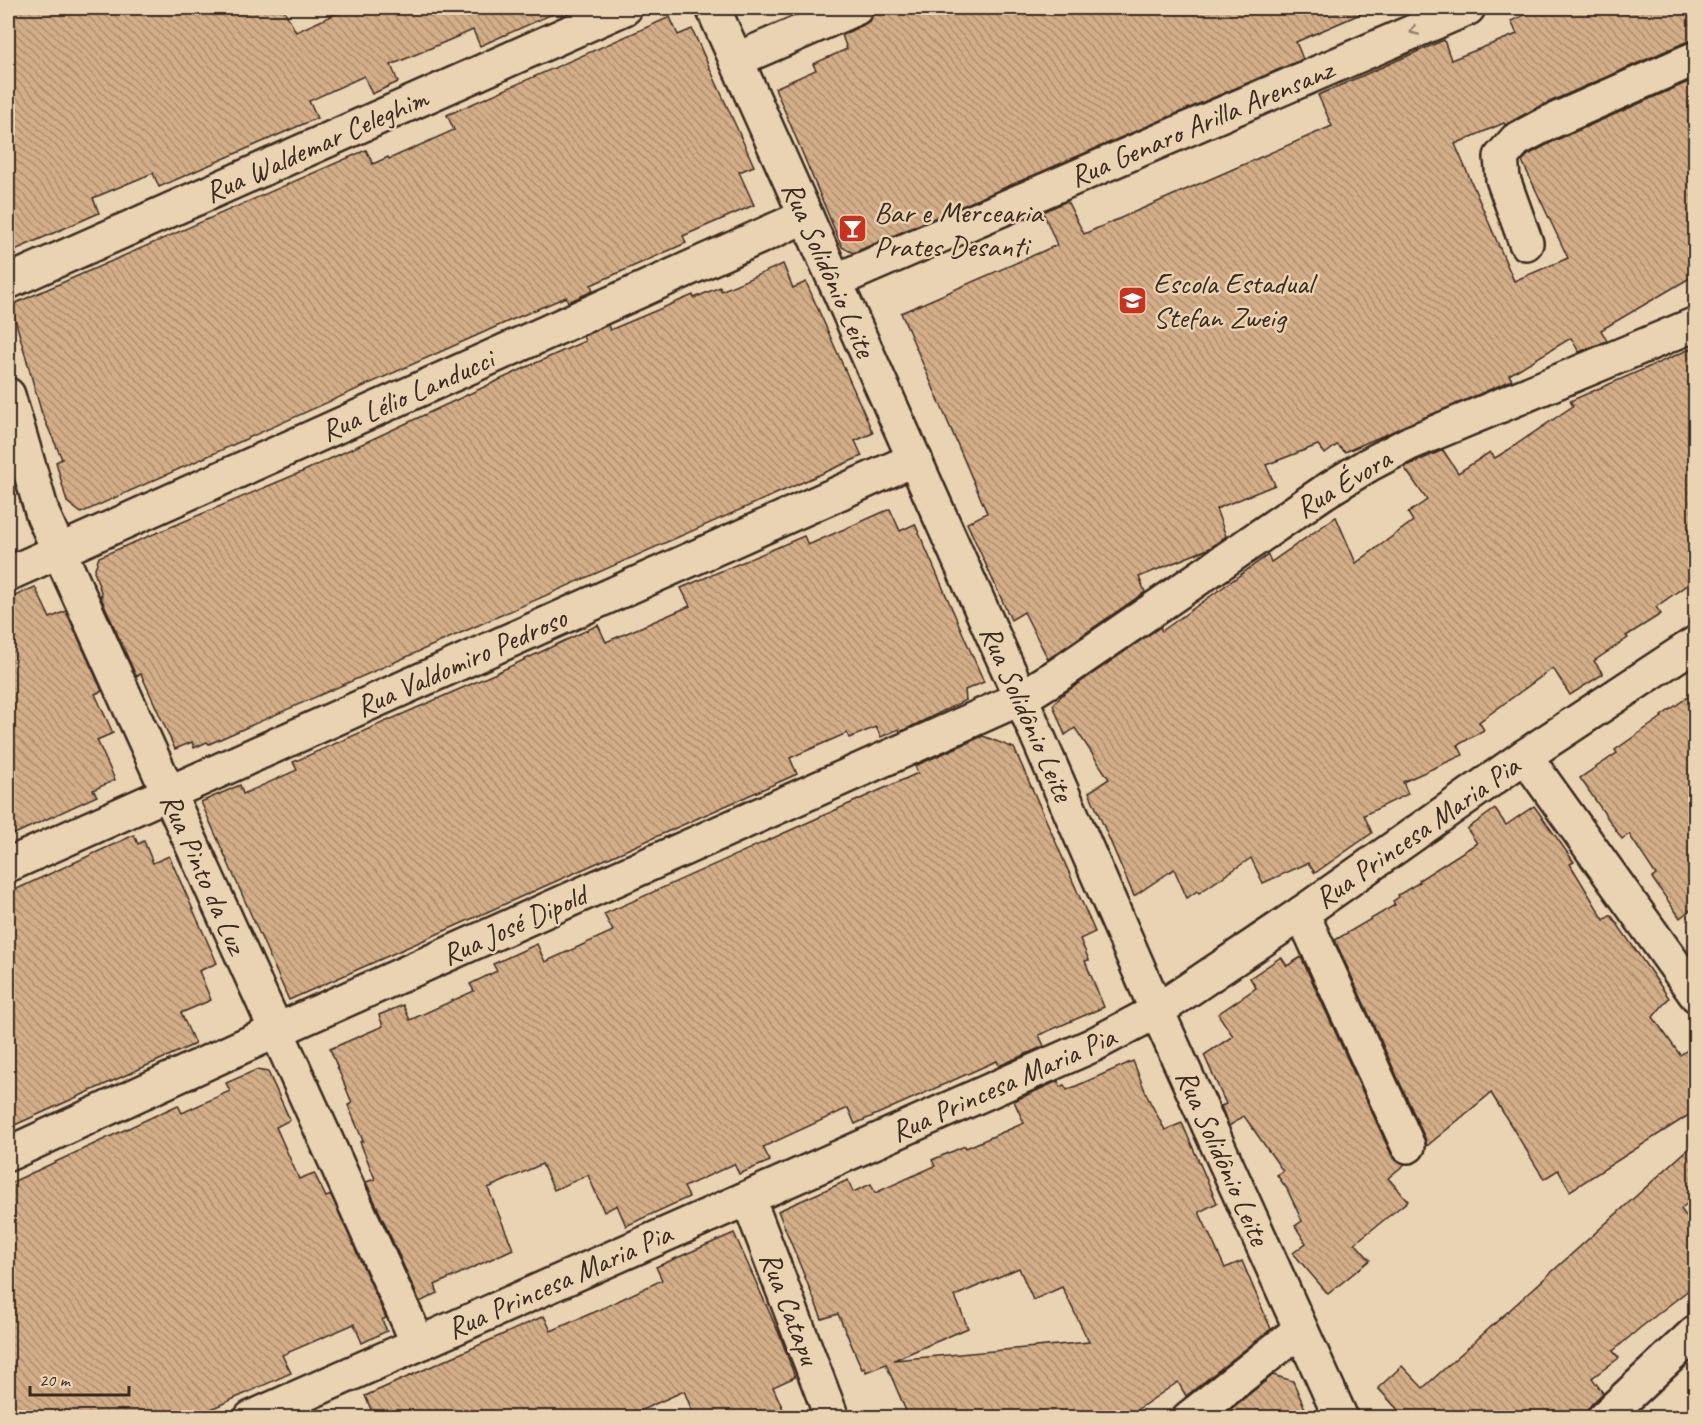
<svg xmlns="http://www.w3.org/2000/svg" width="1703" height="1425" font-family="Caveat,sans-serif">
  <defs>
    <pattern id="building-back-hatch" width="6" height="6" patternUnits="userSpaceOnUse" patternTransform="scale(1.5)"><rect width="6" height="6" fill="#d3ae89"/><path d="M-1 5l2 2M0 0l6 6M5-1l2 2" fill="none" stroke="#ac8e6f"/></pattern>
  </defs>
  <rect width="100%" height="100%" fill="#ead3b3"/>
  <filter id="ink" filterUnits="userSpaceOnUse"><feTurbulence type="fractalNoise" baseFrequency=".0167" numOctaves="2"/><feDisplacementMap in="SourceGraphic" scale="12" xChannelSelector="R" yChannelSelector="G"/><feConvolveMatrix kernelMatrix="1 2 1 2 8 2 1 2 1" color-interpolation-filters="sRGB"/></filter>
  <g filter="url(#ink)">
    <!-- building -->
    <g fill="url(#building-back-hatch)" stroke="#3b2a1e" stroke-width="1.5" fill-rule="evenodd">
      <path d="M8,8H283L296,32L349,8H566L480,46L473,30L391,65L398,82L372,94L364,76L309,101L317,118L159,187L153,173L93,198L99,213L8,253Z"/>
      <path d="M874,8H1374L1296,42L1303,59L853,253L842,247L775,88L816,70L813,64L847,49L842,35L863,25L871,20Z"/>
      <path d="M1540,8H1695V40L1688,41L1538,107L1505,125L1504,123L1455,144L1514,281L1568,258L1522,161L1528,155L1554,141L1695,79V275L1601,330L1607,341L1579,352L1571,338L1509,375L1512,380L1345,452L1337,445L1325,454L1318,445L1266,465L1275,485L1216,509L1226,536L1210,548L1139,577L1145,592L1048,659L1024,612L1011,620L967,523L987,513L901,313L1057,245L1043,212L1067,201L1084,234L1332,126L1318,95L1444,40L1451,60L1517,34L1511,21Z"/>
      <path d="M670,17L678,35L692,29L754,166L739,172L754,205L683,236L686,243L591,285L593,291L568,302L566,297L509,321L81,513L67,502L56,462L62,459L42,414L11,305L366,150L373,164L388,157L389,159L454,130L447,115Z"/>
      <path d="M783,264L793,288L806,282L873,433L855,441L862,456L209,744L207,742L194,748L192,742L175,749L141,674L136,676L100,595H102L94,571L99,557L304,471L529,366L585,341L583,336L608,325L610,330L693,295L694,298L720,287L721,291Z"/>
      <path d="M1695,347V579L1656,607L1661,614L1626,636L1628,638L1594,661L1603,674L1570,695L1553,668L1479,722L1484,730L1458,745L1463,755L1403,782L1408,794L1364,815L1372,833L1315,873L1308,863L1263,883L1251,858L1199,893L1197,891L1187,898L1174,869L1134,896L1089,792L1109,779L1075,728L1065,735L1053,705L1062,695L1160,627L1162,631L1268,555L1271,562L1336,517L1356,563L1413,521L1408,513L1427,500L1404,467L1443,450L1458,473L1490,452L1495,458L1508,450L1573,406L1570,401Z"/>
      <path d="M890,509L900,531L915,524L984,682L965,690L966,700L900,732L899,729L881,737L876,727L849,738L847,733L790,758L797,774L289,1000L201,802L240,785L243,794L297,770L293,762L494,674L598,625L606,642L690,606L681,588L804,536L808,545Z"/>
      <path d="M35,587L50,618L66,611L102,691L95,694L113,733L97,740L115,780L93,790L97,796L8,837V599Z"/>
      <path d="M1695,692V906L1680,918L1652,878L1656,875L1629,834L1622,839L1580,778L1617,753L1615,750L1662,717L1661,716Z"/>
      <path d="M983,736L1014,748L1050,829L1095,932L1080,939L1089,960L1085,961L1104,1007L1039,1035L1044,1046L999,1066L997,1061L992,1063L855,1124L848,1108L763,1147L770,1161L739,1174L734,1164L684,1187L689,1197L626,1226L617,1205L604,1212L588,1175L554,1190L542,1164L488,1188L513,1249L435,1285L438,1293L420,1302L366,1182L375,1179L360,1142L363,1141L348,1105L352,1103L330,1049L383,1026L379,1015L403,1005L410,1020L474,991L470,984L497,971L493,964L537,944L545,962L613,931L604,914L918,773L915,766Z"/>
      <path d="M1534,806L1574,862L1570,864L1604,920L1611,915L1669,998L1653,1017L1680,1055L1695,1045V1111L1570,1191L1558,1170L1544,1179L1491,1093L1427,1146L1425,1138L1335,940L1395,905L1393,901L1399,897L1398,895L1420,882L1419,880L1477,843L1467,829L1495,809L1506,825Z"/>
      <path d="M134,835L138,844L144,841L153,863L169,856L217,963L199,971L211,1000L181,1013L195,1044L8,1128V893Z"/>
      <path d="M1281,957L1287,966L1301,957L1391,1154L1397,1161L1405,1164L1388,1178L1408,1201L1355,1243L1370,1260L1328,1294L1293,1253L1306,1243L1295,1226L1302,1221L1287,1189L1277,1175L1283,1171L1244,1116L1229,1126L1221,1106L1226,1104L1204,1055L1233,1036L1218,1014L1256,988L1250,978Z"/>
      <path d="M1133,1061L1148,1098L1165,1130L1182,1123L1217,1203L1199,1212L1225,1268L1242,1261L1271,1329L1186,1396L1178,1382L1125,1418H909L886,1364L866,1372L865,1368L862,1369L838,1314L822,1319L778,1211L848,1180L853,1192L871,1184L875,1193L935,1166L932,1160L965,1146L966,1148L1024,1123L1014,1101L1058,1081L1060,1087L1064,1085L1067,1090ZM1019,1268L1033,1300L1062,1287L1089,1342L894,1360L968,1328L955,1296Z"/>
      <path d="M256,1070L268,1072L290,1120L276,1127L299,1179L314,1173L326,1197L331,1195L386,1318L382,1320L387,1331L362,1343L354,1324L282,1355L291,1373L191,1418H8V1184L178,1105L182,1113L230,1091L226,1083Z"/>
      <path d="M1695,1143V1196L1681,1209L1695,1229V1285L1640,1328L1613,1351L1619,1358L1592,1378L1603,1393L1591,1405L1586,1412V1418H1390L1398,1410L1378,1388L1402,1366L1423,1388Z"/>
      <path d="M734,1233L780,1336L795,1377L773,1387L787,1418H695L684,1391L624,1418H375L365,1396L544,1316L551,1331L599,1310L662,1280L656,1267Z"/>
      <path d="M1273,1375L1293,1381L1309,1418H1220Z"/>
    </g>
    <g fill="none" stroke-linecap="round" stroke-linejoin="round">
      <defs>
        <g id="street">
          <path d="M736,60L856,8"/>
          <path d="M1526,243L1503,179L1501,157L1516,140L1546,124L1696,58"/>
          <path d="M835,281L1468,8"/>
          <path d="M8,282L625,8"/>
          <path d="M8,395L43,515L59,551L418,1343"/>
          <path d="M8,574L806,216"/>
          <path d="M1525,756L1696,995"/>
          <path d="M8,865L915,459"/>
          <path d="M1302,913L1408,1146"/>
          <path d="M8,1154L276,1031L1021,698L1058,675L1324,492L1368,465L1410,443L1696,324"/>
          <path d="M748,1198L832,1418"/>
          <path d="M251,1418L1093,1045L1157,1011L1302,913L1525,756L1696,643"/>
          <path d="M1189,1418L1300,1330"/>
          <path d="M1604,1418L1696,1332"/>
        </g>
        <path id="secondary" d="M713,8L1021,698L1157,1011L1341,1418"/>
      </defs>
      <!-- street casing -->
      <use href="#street" stroke="#3b2a1e" stroke-width="38"/>
      <!-- secondary casing -->
      <use href="#secondary" stroke="#3b2a1e" stroke-width="38"/>
      <!-- street -->
      <use href="#street" stroke="#ead3b3" stroke-width="33"/>
      <!-- secondary -->
      <use href="#secondary" stroke="#ead3b3" stroke-width="33"/>
    </g>
    <!-- one-way arrows -->
    <defs><path id="oneway-chevron" d="M-2-3.5L2.5 0L-2 3.5" fill="none" stroke-width="1.6" stroke-linecap="round" stroke-linejoin="round" transform="scale(1.5)"/></defs>
    <use stroke="#927e68" href="#oneway-chevron" transform="translate(1414 31) rotate(157)"/>
  </g>
  <!-- icons -->
  <defs>
    <symbol id="bar-square" viewBox="-11 -11 22 22"><rect x="-9" y="-9" width="18" height="18" rx="4" fill="#c8321e" stroke="#ead3b3"/><path d="M-6-5H6L.8 .8V4.5H3.5V6h-7V4.5H-.8V.8Z" fill="#fff"/></symbol>
    <symbol id="school-square" viewBox="-11 -11 22 22"><rect x="-9" y="-9" width="18" height="18" rx="4" fill="#c8321e" stroke="#ead3b3"/><path d="M0-5L7-2L0 1L-7-2ZM-4 1L0 2.5L4 1V4Q0 6-4 4Z" fill="#fff"/></symbol>
  </defs>
  <g fill-rule="evenodd">
    <use href="#bar-square" x="836" y="212" width="33" height="33"/>
    <use href="#school-square" x="1116" y="284" width="33" height="33"/>
  </g>
  <g text-anchor="middle" stroke-width="5" stroke-linejoin="round" paint-order="stroke">
    <!-- street labels -->
    <g font-size="30" fill="#3b2a1e" stroke="#ead3b3">
      <text transform="translate(1201 123) rotate(-23)" y="10">Rua Genaro Arilla Arensanz</text>
      <text transform="translate(316 145) rotate(-24)" y="10">Rua Waldemar Celeghim</text>
      <text transform="translate(829 269) rotate(66)" y="10">Rua Solidônio Leite</text>
      <text transform="translate(407 395) rotate(-24)" y="10">Rua Lélio Landucci</text>
      <text transform="translate(1343 483) rotate(-31)" y="10">Rua Évora</text>
      <text transform="translate(461 662) rotate(-24)" y="10">Rua Valdomiro Pedroso</text>
      <text transform="translate(1027 713) rotate(66)" y="10">Rua Solidônio Leite</text>
      <text transform="translate(1417 832) rotate(-35)" y="10">Rua Princesa Maria Pia</text>
      <text transform="translate(204 873) rotate(66)" y="10">Rua Pinto da Luz</text>
      <text transform="translate(514 925) rotate(-24)" y="10">Rua José Dipold</text>
      <text transform="translate(1003 1084) rotate(-24)" y="10">Rua Princesa Maria Pia</text>
      <text transform="translate(1223 1157) rotate(66)" y="10">Rua Solidônio Leite</text>
      <text transform="translate(559 1281) rotate(-24)" y="10">Rua Princesa Maria Pia</text>
      <text transform="translate(790 1308) rotate(69)" y="10">Rua Catapu</text>
    </g>
    <!-- poi labels -->
    <g font-size="30" fill="#3b2a1e" stroke="#ead3b3" text-anchor="start">
      <text x="874" y="222">Bar e Mercearia<tspan x="874" dy="34">Prates Desanti</tspan></text>
      <text x="1153" y="293">Escola Estadual<tspan x="1153" dy="34">Stefan Zweig</tspan></text>
    </g>
  </g>
  <!-- margin -->
  <rect width="1703" height="1425" fill="none" stroke="#ead3b3" stroke-width="30"/>
  <rect x="15" y="15" width="1673" height="1395" fill="none" stroke="#3b2a1e" stroke-width="2" filter="url(#ink)"/>
  <!-- scale -->
  <path d="M30 1386v9h99v-9" fill="none" stroke="#3b2a1e" stroke-width="3"/>
  <text x="39" y="1386" font-size="18" fill="#3b2a1e" stroke="#ead3b3" stroke-width="4.5" paint-order="stroke">20 m</text>
</svg>
